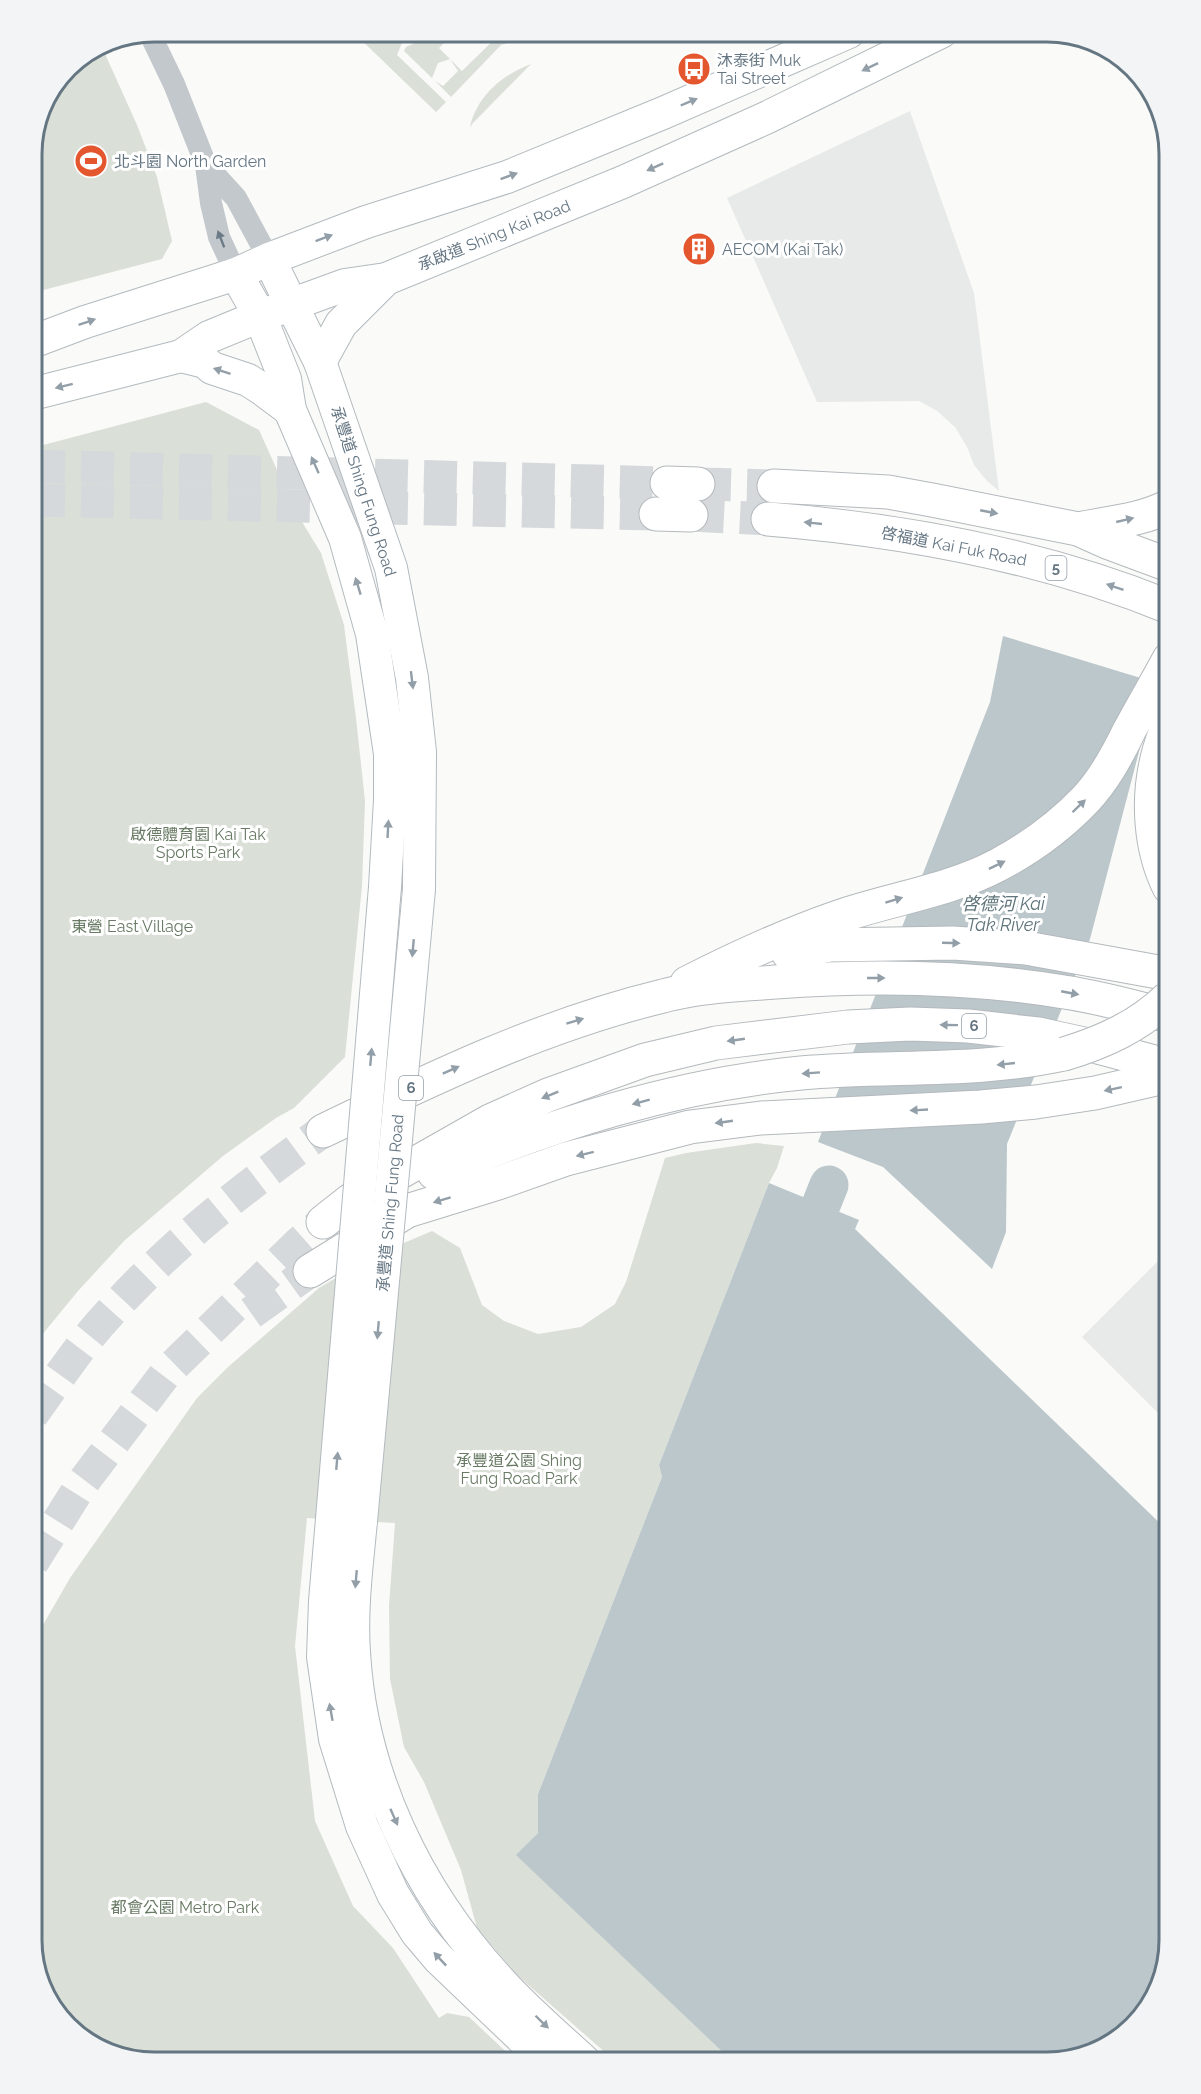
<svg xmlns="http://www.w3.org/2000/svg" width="1201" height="2094" font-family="Raleway,'Noto Sans TC',sans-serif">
  <rect width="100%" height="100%" fill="#fafaf8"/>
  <!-- built -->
  <g fill="#e8e9e9">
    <path d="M910,111L974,293L999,491L987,481L974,465L967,447L955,427L937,411L919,401L817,402L727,198Z"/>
    <path d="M1169,1250V1424L1082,1337Z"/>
  </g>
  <!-- green -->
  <g fill="#dadfd7">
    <path d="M353,32H368L373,35L380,32H430L402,43L397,55L446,102L436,112Z"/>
    <path d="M439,32H450L453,34L439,48L462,71L502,32H525L514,41L501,45L451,97L435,81L443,86L458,71L450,59L438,63L432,78L404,51L406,47Z"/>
    <path d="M101,45L137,125L157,177L172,241L162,259L32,293V146L41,107L68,67Z"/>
    <path d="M531,64L473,123L470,127C477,96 502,75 531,64Z"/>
    <path d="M206,402L259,430L296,512L321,553L344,625L356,718L365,801L362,886L345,1057L294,1108L276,1118L223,1156L125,1240L78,1291L32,1347V448Z"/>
    <path d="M756,1143L784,1146L777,1168L769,1183L659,1465L662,1477L538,1794V1833L517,1855L733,2062H616L517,1975L477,1928L461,1870L424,1782L404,1747L390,1679L389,1606L395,1523L307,1518L295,1646L315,1821L353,1906L393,1948L439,2018L447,2013L469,2017L517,2062H146L86,2042L44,1994L32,1940V1644L70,1578L197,1398L228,1367L319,1288L371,1257L432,1231L460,1248L482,1305L504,1321L538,1334L581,1327L615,1304L626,1282L665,1158L686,1153Z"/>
  </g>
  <!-- water -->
  <g fill="#bbc7cb">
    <path d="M1003,636L1157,683L1090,939L1007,1144L1006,1232L992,1269L883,1167L818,1142L990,702Z"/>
    <path d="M769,1183L859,1220L855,1229L1169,1532V1941L1149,2008L1101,2050L1047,2062H733L516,1855L538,1833V1794L662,1477L659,1465Z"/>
  </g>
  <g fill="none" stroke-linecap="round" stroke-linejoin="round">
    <!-- river -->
    <path stroke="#bbc7cb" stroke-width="39" d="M821,1205L829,1185"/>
    <!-- highway-tunnel -->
    <g stroke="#d5d9db" stroke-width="33" stroke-dasharray="33 16" stroke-linecap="butt">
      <path d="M32,466L667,483"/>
      <path d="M698,484L774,486"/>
      <path d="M32,500L656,514"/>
      <path d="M691,515L768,519"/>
      <path d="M251,1313L310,1271"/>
      <path d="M32,1415C56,1382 79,1346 107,1316C170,1245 246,1186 323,1131"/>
      <path d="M32,1563L81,1485L166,1373L298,1244L323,1222"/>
    </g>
    <defs>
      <g id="secondary">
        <path d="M269,259L320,362L391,568L412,678L420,752L419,889"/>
        <path d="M236,274L260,316L285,379L290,410L345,538L372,634L390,754V800L385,887"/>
        <path d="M32,342L85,322L236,274L269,259L366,222L507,177L663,113L849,32"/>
        <path d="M181,356L205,362L212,368L248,380L262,389L290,410"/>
        <path d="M320,362L341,324L386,279"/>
        <path d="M32,394L181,356L209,337L260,316L345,285L386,279L623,182L768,117L941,32"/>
        <path d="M332,1519L325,1601L323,1657L335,1739L362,1826L393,1894L417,1933L439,1959L547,2062"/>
        <path d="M361,1521C357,1564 351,1608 354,1652C361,1775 417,1891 500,1981C526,2010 557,2036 585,2062"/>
      </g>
      <g id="highway">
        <path d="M667,483L698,484"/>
        <path d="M774,486L888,492L932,500L1078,529L1107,542L1169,565"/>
        <path d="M656,514L691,515"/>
        <path d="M768,519C906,530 1041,555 1169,607"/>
        <path d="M1078,529C1108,523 1143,520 1169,506"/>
        <path d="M1169,887C1150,849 1147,800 1157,759C1160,745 1166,732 1169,718"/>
        <path d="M788,953L830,945L953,943L1026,948L1169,974"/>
        <path d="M687,983C736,958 786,935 838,917C890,899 949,891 998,865C1030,848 1060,826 1085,800C1104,780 1117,756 1129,731C1142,707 1156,683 1169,659"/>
        <path d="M323,1131C433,1078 543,1025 663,996C699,986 738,985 775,982C871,975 968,976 1064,992C1099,997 1135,1007 1169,1016"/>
        <path d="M434,1173C552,1125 674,1085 801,1073C889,1065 977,1073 1064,1054"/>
        <path d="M323,1222L351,1200L490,1121L548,1095L645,1060L716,1043L848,1027L910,1024L968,1026L1038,1034L1098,1047L1169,1066"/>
        <path d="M310,1271L407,1211L498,1183L566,1159L690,1127L761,1118L981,1107L1036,1102L1095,1093L1169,1076"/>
      </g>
    </defs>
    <!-- secondary casing -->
    <use href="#secondary" stroke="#b3babf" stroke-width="34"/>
    <!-- highway casing -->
    <use href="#highway" stroke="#b4b9bd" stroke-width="35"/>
    <!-- street -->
    <g stroke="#c3c8cc" stroke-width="22">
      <path d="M149,32L174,84L206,165L211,203L219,237L236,274"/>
      <path d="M206,165L236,198L269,259"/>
    </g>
    <!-- secondary -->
    <use href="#secondary" stroke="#fff" stroke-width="32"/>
    <!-- highway -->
    <use href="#highway" stroke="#fff" stroke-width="33"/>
    <defs>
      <g id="secondary-bridge">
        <path d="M332,1519L385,887"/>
        <path d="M361,1521L419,889"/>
      </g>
      <path id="highway-bridge" d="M1064,1054C1104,1042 1139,1026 1169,997"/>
    </defs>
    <!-- secondary-bridge casing -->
    <use href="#secondary-bridge" stroke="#b3babf" stroke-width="34" stroke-linecap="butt"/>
    <!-- highway-bridge casing -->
    <use href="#highway-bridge" stroke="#b4b9bd" stroke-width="35" stroke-linecap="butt"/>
    <!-- secondary-bridge -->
    <use href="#secondary-bridge" stroke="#fff" stroke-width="32"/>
    <!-- highway-bridge -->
    <use href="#highway-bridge" stroke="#fff" stroke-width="33"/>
  </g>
  <!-- one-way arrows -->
  <defs><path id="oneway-solid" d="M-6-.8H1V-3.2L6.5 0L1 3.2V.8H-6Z" transform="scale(1.5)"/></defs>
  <g fill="#939fa8">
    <use href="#oneway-solid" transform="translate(870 67) rotate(154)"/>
    <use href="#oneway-solid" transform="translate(689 102) rotate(-23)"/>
    <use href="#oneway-solid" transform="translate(655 167) rotate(156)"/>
    <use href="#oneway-solid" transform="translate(509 176) rotate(-20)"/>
    <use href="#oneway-solid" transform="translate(324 238) rotate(-21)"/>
    <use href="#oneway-solid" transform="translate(87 322) rotate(-19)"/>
    <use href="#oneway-solid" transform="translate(222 371) rotate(-162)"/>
    <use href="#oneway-solid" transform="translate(64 386) rotate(166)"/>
    <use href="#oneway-solid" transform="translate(315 465) rotate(-114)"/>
    <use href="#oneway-solid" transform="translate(989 512) rotate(11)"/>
    <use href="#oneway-solid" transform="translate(1125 520) rotate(-13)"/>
    <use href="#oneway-solid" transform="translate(813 523) rotate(-174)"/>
    <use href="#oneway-solid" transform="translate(358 586) rotate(-107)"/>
    <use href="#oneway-solid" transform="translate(1115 587) rotate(-161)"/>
    <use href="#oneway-solid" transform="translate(412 680) rotate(83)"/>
    <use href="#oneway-solid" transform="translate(1079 806) rotate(-44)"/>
    <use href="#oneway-solid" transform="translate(388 829) rotate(-87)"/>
    <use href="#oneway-solid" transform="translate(997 865) rotate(-26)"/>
    <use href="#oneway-solid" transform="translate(894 900) rotate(-17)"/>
    <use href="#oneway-solid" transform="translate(951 943) rotate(2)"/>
    <use href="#oneway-solid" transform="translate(413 948) rotate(95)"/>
    <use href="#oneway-solid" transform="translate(876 978)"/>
    <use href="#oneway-solid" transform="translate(1070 993) rotate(11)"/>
    <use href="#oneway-solid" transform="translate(575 1021) rotate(-17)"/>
    <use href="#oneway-solid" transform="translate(949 1025) rotate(-179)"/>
    <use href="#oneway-solid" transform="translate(736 1040) rotate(172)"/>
    <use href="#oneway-solid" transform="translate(371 1057) rotate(-85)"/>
    <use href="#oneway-solid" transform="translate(1006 1064) rotate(174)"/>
    <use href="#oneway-solid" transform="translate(451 1070) rotate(-24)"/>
    <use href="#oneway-solid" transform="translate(811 1073) rotate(176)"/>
    <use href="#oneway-solid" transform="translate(1113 1089) rotate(168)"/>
    <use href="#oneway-solid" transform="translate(550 1095) rotate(158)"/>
    <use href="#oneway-solid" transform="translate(641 1102) rotate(165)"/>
    <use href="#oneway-solid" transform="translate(919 1110) rotate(177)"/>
    <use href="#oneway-solid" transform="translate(724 1122) rotate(172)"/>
    <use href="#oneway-solid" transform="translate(585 1154) rotate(166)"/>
    <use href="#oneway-solid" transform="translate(442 1200) rotate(163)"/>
    <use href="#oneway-solid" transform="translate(378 1330) rotate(95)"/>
    <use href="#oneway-solid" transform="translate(337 1461) rotate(-85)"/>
    <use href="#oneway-solid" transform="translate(356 1579) rotate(95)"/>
    <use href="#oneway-solid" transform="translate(331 1712) rotate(-100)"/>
    <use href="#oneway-solid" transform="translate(394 1817) rotate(66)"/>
    <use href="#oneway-solid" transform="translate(440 1959) rotate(-133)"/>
    <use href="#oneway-solid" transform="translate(542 2022) rotate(44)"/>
  </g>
  <use fill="#6a7a87" href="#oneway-solid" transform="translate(221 239) rotate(-111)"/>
  <!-- icons -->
  <defs>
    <symbol id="bus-disc" viewBox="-11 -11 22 22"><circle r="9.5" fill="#e4572e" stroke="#fff"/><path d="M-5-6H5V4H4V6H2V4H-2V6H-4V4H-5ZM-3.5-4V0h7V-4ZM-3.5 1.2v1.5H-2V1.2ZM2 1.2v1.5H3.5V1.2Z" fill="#fff"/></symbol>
    <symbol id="stadium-disc" viewBox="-11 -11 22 22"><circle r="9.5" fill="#e4572e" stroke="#fff"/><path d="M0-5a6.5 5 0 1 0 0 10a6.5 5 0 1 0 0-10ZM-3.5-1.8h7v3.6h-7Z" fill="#fff"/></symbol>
    <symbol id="building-disc" viewBox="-11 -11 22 22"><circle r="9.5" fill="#e4572e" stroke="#fff"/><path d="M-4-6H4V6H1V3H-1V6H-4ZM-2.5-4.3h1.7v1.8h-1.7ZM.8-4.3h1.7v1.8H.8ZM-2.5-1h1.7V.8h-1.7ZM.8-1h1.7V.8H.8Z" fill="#fff"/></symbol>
  </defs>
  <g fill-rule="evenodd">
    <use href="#bus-disc" x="675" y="50" width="38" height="38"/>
    <use href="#stadium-disc" x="72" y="142" width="38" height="38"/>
    <use href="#building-disc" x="680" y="230" width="38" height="38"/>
  </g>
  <g text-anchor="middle" stroke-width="6" stroke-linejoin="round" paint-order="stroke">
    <!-- shield labels -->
    <g fill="#fff" stroke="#939fa8" stroke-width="1.5">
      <rect x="1045.5" y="556" width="21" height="24" rx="4.5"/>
      <rect x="962" y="1014" width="24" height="24" rx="4.5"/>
      <rect x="399" y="1076" width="24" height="24" rx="4.5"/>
    </g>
    <g font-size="15" font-weight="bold" fill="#657683">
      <text x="1056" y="573">5</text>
      <text x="974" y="1031">6</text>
      <text x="411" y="1093">6</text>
    </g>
    <!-- poi labels -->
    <g font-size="16" fill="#657683" stroke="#fff" text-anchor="start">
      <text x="717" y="66">沐泰街 Muk<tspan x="717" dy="18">Tai Street</tspan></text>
      <text x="114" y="167">北斗園 North Garden</text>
      <text x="722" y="255">AECOM (Kai Tak)</text>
    </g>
    <!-- street labels -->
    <g font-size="16" fill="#657683" stroke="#fff">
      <text transform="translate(494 235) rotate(-22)" y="6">承啟道 Shing Kai Road</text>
      <text transform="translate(364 491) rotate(72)" y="6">承豐道 Shing Fung Road</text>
      <text transform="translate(954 546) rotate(11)" y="6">啓福道 Kai Fuk Road</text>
      <text transform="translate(390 1203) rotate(-85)" y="6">承豐道 Shing Fung Road</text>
    </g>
    <!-- park labels -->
    <g font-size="16" fill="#687a64" stroke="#fff">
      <text x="198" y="840">啟德體育園 Kai Tak<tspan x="198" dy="18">Sports Park</tspan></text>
      <text x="132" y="932">東營 East Village</text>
      <text x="519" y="1466">承豐道公園 Shing<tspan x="519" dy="18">Fung Road Park</tspan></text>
      <text x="185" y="1913">都會公園 Metro Park</text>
    </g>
    <!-- water labels -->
    <g font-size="18" font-style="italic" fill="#60757c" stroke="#fff">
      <text x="1003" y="910">啓德河 Kai<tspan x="1003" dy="21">Tak River</tspan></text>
    </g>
  </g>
  <!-- crop -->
  <path d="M0 0H1201V2094H0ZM154 42H1047A112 112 0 0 1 1159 154V1940A112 112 0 0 1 1047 2052H154A112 112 0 0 1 42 1940V154A112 112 0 0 1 154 42Z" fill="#f3f4f5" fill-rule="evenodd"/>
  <path fill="none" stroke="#657683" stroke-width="3" d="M154 42H1047A112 112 0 0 1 1159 154V1940A112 112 0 0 1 1047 2052H154A112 112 0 0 1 42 1940V154A112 112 0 0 1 154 42Z"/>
</svg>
